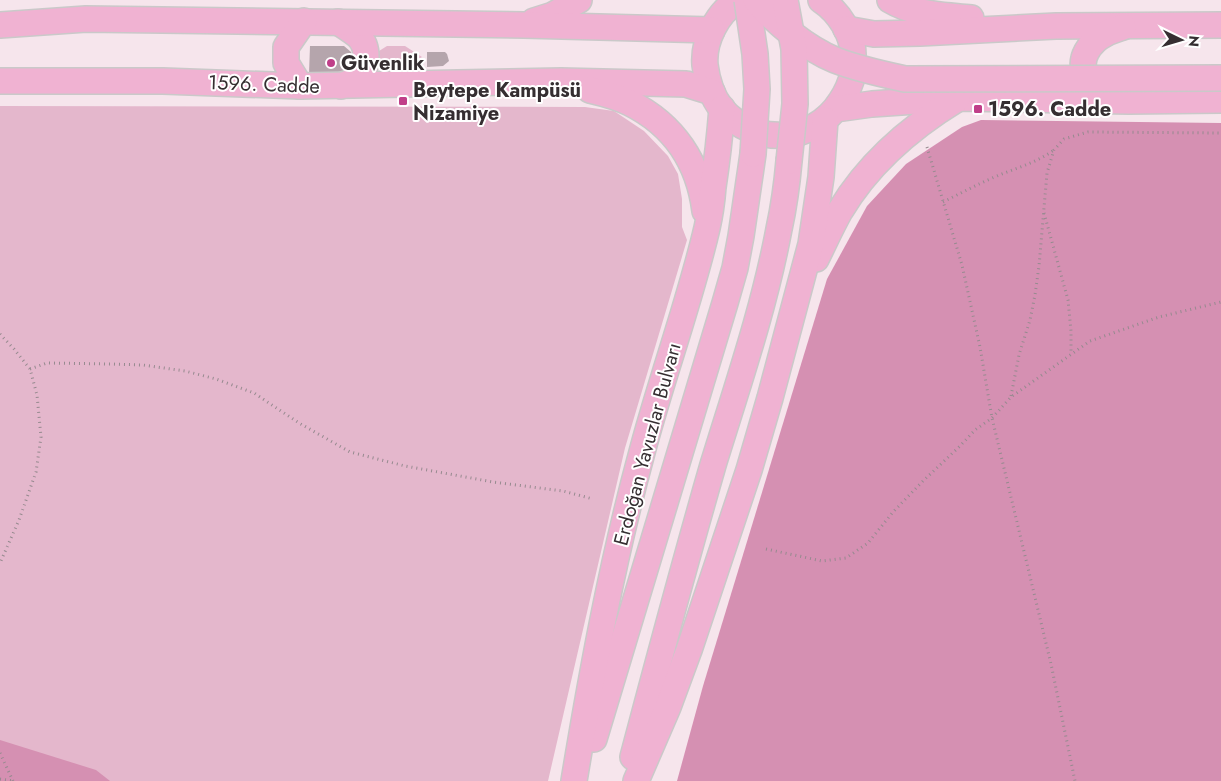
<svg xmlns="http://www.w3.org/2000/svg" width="1221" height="781" font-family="Jost,sans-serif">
  <rect width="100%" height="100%" fill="#f6e5ec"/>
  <!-- green -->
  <g fill="#e4b7cc">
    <path d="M387,46H405L422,57C408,65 394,73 379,65V51Z"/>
    <path d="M0,106L585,107L614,111L644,131L668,156L678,174L682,199V227L687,240L625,448L548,781H0Z"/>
  </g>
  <!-- forest -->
  <g fill="#d590b2">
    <path d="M981,120L1221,123V781H677L703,686L827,279L867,206L906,164L962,127Z"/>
    <path d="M0,740L96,770L110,781H0Z"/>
  </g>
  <!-- building -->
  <g fill="#b5a5ac">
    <path d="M310,46H344L351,52L353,59L351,67L342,75L309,74Z"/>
    <path d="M427,52H445L447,54L449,61L443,66L427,67Z"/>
  </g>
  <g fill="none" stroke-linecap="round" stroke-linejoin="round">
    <defs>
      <g id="major">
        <path d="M738,0C717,13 703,41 705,65C707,80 711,95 721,108C754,147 814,144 841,101C847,92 851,83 853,73C854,68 853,62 853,57C854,35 839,12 821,0"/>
        <path d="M890,0C915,15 943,15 971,18"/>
        <path d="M534,21L553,15L579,0"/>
        <path d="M338,22C344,26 352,31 358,36C369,46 369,70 356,79C352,82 346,84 341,86"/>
        <path d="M0,25L86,19L524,25L712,30"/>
        <path d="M846,29L874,34L920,33L1056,26L1221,25"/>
        <path d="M0,81H163L300,86L561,81L686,84L712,92"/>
        <path d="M300,86L286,63V47L304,21"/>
        <path d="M1106,89C1100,85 1091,81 1087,76C1076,60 1091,41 1105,34C1110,31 1117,29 1123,27"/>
        <path d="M590,90C603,93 618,97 630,103C674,125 699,163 705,211"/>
        <path d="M836,109L872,104L960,98L1128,101L1221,100"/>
        <path d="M816,259C824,243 831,227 840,211C868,164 911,127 957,99"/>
        <path d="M594,739L725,303L735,268L741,236L753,154"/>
        <path d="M633,757C659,659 685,562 713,465C737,387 764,309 779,229C784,206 787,184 789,161"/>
        <path d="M574,781C592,672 612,563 641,456C661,379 689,305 707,228C710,215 712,200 713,187C717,161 720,134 722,108"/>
        <path d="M636,781L668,707L689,650L749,470L770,398L811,244L821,177L825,120"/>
      </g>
    </defs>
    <!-- major casing -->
    <use href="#major" stroke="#cac9c9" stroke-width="28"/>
    <!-- path -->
    <g stroke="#968a8f" stroke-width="3" stroke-dasharray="1 4" stroke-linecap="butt">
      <path d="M927,147L962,265L980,347L992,418L1051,664L1075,781"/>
      <path d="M943,202C961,193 978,184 997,176C1016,168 1036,163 1054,150"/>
      <path d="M1044,213L1068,300L1071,331V354"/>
      <path d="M0,334L14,349L30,369L37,395L41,437L36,472L19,520L0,563"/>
      <path d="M30,369L47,363L110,364L143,365L185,371L216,379L254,393L299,423L350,452L405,466L493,482L563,491L593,499"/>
      <path d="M1011,396L1019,355L1030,320L1035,295L1039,266L1047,173L1054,150L1064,139L1088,132L1221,133"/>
      <path d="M766,549L822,561L846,558L868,543L893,512L923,481L960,446L975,430L992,418L1011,397L1090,341L1159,317L1221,302"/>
      <path d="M0,753L13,781"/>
      <path d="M0,779L14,781"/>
    </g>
    <!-- major -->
    <use href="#major" stroke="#f0b2d2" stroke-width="25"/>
    <defs>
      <g id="major-bridge">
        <path d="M747,0L755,54L757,89L753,154"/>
        <path d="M756,0C776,23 806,48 835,60C858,69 882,74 905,79L1221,78"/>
        <path d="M785,0L794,49L795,104L789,161"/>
      </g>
    </defs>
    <!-- major-bridge casing -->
    <use href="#major-bridge" stroke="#cac9c9" stroke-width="28" stroke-linecap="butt"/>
    <!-- major-bridge -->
    <use href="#major-bridge" stroke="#f0b2d2" stroke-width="25"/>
  </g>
  <!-- markers -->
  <g fill="#c03f89" stroke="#fff" stroke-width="2">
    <circle cx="331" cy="63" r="5"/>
    <rect x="398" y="96" width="10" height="10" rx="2.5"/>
    <rect x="973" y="104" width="10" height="10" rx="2.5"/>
  </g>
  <g text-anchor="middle" stroke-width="4" stroke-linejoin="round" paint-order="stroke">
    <!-- poi labels -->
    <g font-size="20" font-weight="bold" fill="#352e31" stroke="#fff" text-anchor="start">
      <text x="341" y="70">Güvenlik</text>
      <text x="413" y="97">Beytepe Kampüsü<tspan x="413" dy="23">Nizamiye</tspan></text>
      <text x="988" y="116">1596. Cadde</text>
    </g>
    <!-- street labels -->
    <g font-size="20" fill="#352e31" stroke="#fff">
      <text transform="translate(264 84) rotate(2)" y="7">1596. Cadde</text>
      <text transform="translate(647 444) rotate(-75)" y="7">Erdoğan Yavuzlar Bulvarı</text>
    </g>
  </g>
  <!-- north arrow -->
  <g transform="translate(1181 40) rotate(95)" stroke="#ffffff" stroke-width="4" paint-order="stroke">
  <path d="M0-4L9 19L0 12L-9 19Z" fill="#352e31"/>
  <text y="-8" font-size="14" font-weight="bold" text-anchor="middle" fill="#352e31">N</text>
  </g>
</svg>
